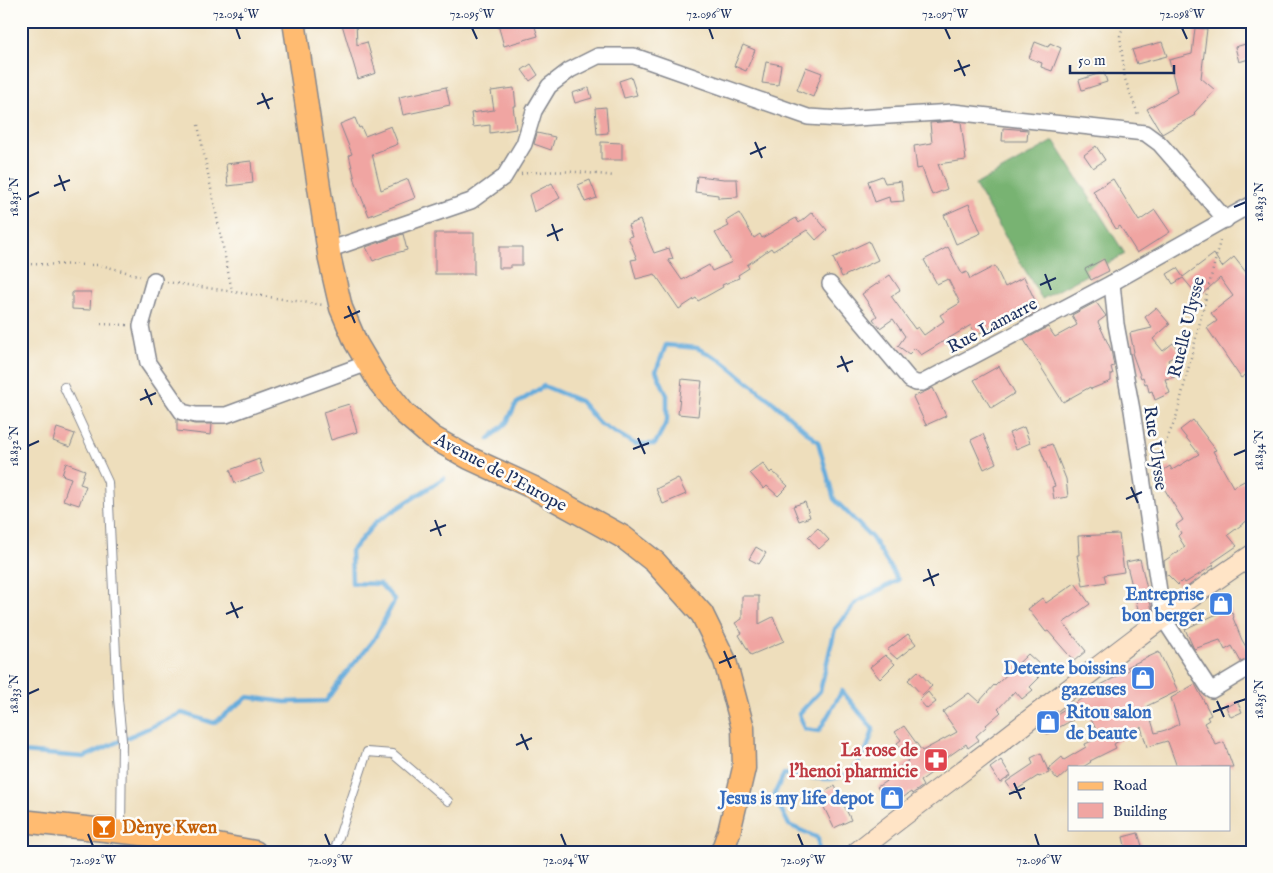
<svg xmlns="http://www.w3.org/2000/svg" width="1273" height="873" font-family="'IM FELL English',serif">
  <rect width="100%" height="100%" fill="#fdfcf7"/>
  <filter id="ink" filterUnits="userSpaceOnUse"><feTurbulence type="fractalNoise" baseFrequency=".02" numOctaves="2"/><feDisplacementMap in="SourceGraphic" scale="10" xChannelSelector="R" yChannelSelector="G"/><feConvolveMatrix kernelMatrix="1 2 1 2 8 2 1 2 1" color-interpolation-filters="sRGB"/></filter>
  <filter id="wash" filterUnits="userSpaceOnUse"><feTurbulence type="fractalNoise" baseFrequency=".0096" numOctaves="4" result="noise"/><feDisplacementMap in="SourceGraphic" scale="20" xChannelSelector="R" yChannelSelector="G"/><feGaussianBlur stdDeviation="1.12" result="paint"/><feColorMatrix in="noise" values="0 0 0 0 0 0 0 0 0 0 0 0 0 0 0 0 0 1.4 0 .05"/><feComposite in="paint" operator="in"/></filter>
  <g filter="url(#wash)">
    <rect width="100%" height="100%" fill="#eedebc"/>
    <!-- forest -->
    <path fill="#78b372" stroke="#4a7168" d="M1054,141L1125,254L1042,299L975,185Z"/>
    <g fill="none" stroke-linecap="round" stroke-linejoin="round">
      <!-- stream -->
      <g stroke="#66acdc" stroke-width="4.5">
        <path d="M489,439L507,422L516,404L544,386L580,401L599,423L635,444H655L667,421V395L656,371L666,345L697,348L721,360L775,404L818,442L834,499L872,538L898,580L857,602L835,629L820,691L799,714L805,729L819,731L842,691L873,729C868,751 856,777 830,779C817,780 798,775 784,774L774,795L789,825L818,838L819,852"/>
        <path d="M21,752L84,757L182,713L214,723L248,697L285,702L326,701L342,678L374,639L395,600L380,584L352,583L351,551L376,522L444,478"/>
        <path d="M1055,852L1066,847L1069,852"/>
      </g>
    </g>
    <g id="blocks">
      <!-- building -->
      <g fill="#f0a5a2">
        <path d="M341,21H356L357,45L367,42L376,73L358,79Z"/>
        <path d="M497,21H533L538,36L504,46Z"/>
        <path d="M1195,28L1207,29L1201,78L1215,90L1194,113L1195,115L1162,134L1147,109L1177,92L1169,60L1192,54Z"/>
        <path d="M1035,42L1048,47L1050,43L1061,48L1052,71L1041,67L1042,63L1029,58Z"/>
        <path d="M1162,42L1167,56L1137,64L1132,50Z"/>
        <path d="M1249,43L1252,58L1239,62L1235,47Z"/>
        <path d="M743,45L755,50L746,71L734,66Z"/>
        <path d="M766,62L781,65L778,85L762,83Z"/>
        <path d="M531,64L538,75L530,81L522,70Z"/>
        <path d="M806,67L822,73L813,97L797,90Z"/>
        <path d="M1104,72L1107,82L1082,90L1079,80Z"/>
        <path d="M631,77L637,95L624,98L619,81Z"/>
        <path d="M446,87L450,105L403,115L399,97Z"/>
        <path d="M514,88L516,106H513L516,129L490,133V125L473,127L471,113L494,110L491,91Z"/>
        <path d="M589,88L592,98L575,103L572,93Z"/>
        <path d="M606,107L608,133L597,134L595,108Z"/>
        <path d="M355,118L359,128L361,127L365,136L391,126L398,144L372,154L381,190L408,179L415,198L369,216L356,184L349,155L352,154L340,124Z"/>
        <path d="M953,121L961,122L966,160L938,164L947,189L932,195L922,168L917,169L914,146L932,143L930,123Z"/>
        <path d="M1003,128L1028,130L1027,141H1002Z"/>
        <path d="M537,133L555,137L551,150L534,144Z"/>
        <path d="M601,142L622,143V160H601Z"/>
        <path d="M1096,146L1105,160L1093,168L1084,155Z"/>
        <path d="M251,161L253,183L228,186L226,164Z"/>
        <path d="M697,176L724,179H737L738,197L718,198V195L695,192Z"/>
        <path d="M882,176L885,183L901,181L904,201L890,202L889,197L875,202L868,181Z"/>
        <path d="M1113,179L1139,221L1155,210L1170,232L1137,253L1120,226L1116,229L1093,191Z"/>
        <path d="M590,180L597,198L585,202L578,185Z"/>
        <path d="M552,183L560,198L534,212L529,195Z"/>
        <path d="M969,204L981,233L956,244L944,215Z"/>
        <path d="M812,212L827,230L816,240L807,230L773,251L771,248L747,265L749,268L738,275L739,278L722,285L723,287L698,301L696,298L679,309L655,274L636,279L631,260L637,259L628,237L632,236L628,225L640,220L654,253L669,248L673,259L668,260L682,280L709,265L712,271L732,262L715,233L729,226L726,221L739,213L754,238L760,234L762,238L796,218L799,223Z"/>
        <rect x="435" y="233" width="39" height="41"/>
        <path d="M403,234L407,250L385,256L373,261L366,247Z"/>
        <path d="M869,241L878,260L842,277L833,258Z"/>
        <path d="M499,247H522V265H510V268H499Z"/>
        <path d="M948,247L962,274L967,272L970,279L995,266L1005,287L1024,277L1039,309L1037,310L1038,311L1022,320L1020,314L975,335L971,325L921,355L915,348L909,354L898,346L905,336L893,319L880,328L873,319L877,316L862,294L890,275L900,290L891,296L915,329L918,327L924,335L944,321L940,315L960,303L948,279L937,284L924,260Z"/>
        <path d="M1214,254L1222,267L1234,257L1252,280V371L1241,378L1207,328L1217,321L1211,313L1233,296L1220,278L1199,297L1183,278L1173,284L1167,274L1177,268L1183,277Z"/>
        <path d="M1104,259L1109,271L1091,280L1085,269Z"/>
        <path d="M72,292H91L90,310L72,309Z"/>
        <path d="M1096,302L1106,316L1098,322L1111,350L1114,366L1111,367L1113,374H1111V381L1091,389L1090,387L1063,402L1024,340L1048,327L1055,337L1077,325L1072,315Z"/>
        <path d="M1156,308L1169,323L1167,324H1170L1153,339L1163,351L1173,343L1180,353L1168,360L1175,377L1165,379L1170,393L1155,400L1152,391L1149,392L1147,383L1145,384L1143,377L1141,378L1132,353L1134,352L1130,333L1152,328L1145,317Z"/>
        <path d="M999,366L1015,393L991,408L974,380Z"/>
        <path d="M682,379L702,381L698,416L678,414Z"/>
        <path d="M933,388L946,416L926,425L913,397Z"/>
        <path d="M349,404L357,432L331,440L323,412Z"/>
        <path d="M177,419L194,424H212L211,435L177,431Z"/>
        <path d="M1193,420L1216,450L1213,451L1233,487L1252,477V517L1228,535L1237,546L1212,563L1214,565L1185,583L1183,580L1178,585L1168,575L1166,576L1164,561L1185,547L1178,536L1181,533L1176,525L1183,520L1156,475L1170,466L1172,470L1199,454L1180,430Z"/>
        <path d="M1024,427L1030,443L1016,449L1009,433Z"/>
        <path d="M57,428L75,434L70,447L53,441Z"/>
        <path d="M983,434L996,463L984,469L971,440Z"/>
        <path d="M1052,444L1066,479L1068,497L1054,499L1052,487L1055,486L1040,448Z"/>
        <path d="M259,459L264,473L235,483L230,470Z"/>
        <path d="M66,463L85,470L80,484L86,486L79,505L63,500L71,478L62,475Z"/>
        <path d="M763,463L770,473L772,471L788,486L778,496L767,486L764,489L750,473Z"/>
        <path d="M678,478L686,494L663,504L656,489Z"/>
        <path d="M805,502L810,517L799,521L793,506Z"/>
        <path d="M818,528L829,540L819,549L808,537Z"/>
        <path d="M1119,534L1124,572L1104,575L1106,582L1083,586L1077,555H1079L1078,536Z"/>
        <path d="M756,547L766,553L759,564L749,559Z"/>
        <path d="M1140,559L1152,610L1140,617L1126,562Z"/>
        <path d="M1075,583L1090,604L1063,623L1086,651L1074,661L1048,631L1046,632L1028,609L1042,598L1046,603Z"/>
        <path d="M1221,593L1234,617L1233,618L1242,640L1252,657L1241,662L1232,646L1225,650L1220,640L1194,649L1185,629L1219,613L1211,598Z"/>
        <path d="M742,596H759V624L773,617L784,641L751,655L739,635L742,633L735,623L742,619Z"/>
        <path d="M908,634L916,644L897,659L887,650Z"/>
        <path d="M1159,652L1178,691L1147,706L1155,733L1169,729L1179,724L1171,698L1195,684L1211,715L1207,717L1209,720L1204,723L1216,745L1224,742L1233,767H1177L1168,742L1167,741L1147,747L1141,727L1114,744L1116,748L1090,761L1091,762L1083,767H1069V770L1058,780L1048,769L1062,757L1064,760L1086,747L1085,744L1100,737L1087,712L1047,734L1042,725L1055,715L1083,698L1081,695L1089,689L1094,687L1095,688L1129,670L1127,667Z"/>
        <path d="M1028,654L1039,664L1032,671L1039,678L1030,687L1033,690L1022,699L1015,691L998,709L1001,712L986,725L987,726L976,736L979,740L968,748L966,744L942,761L944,764L920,781L923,786L912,794L911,792L891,806L877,787L897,774L895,771L908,761L897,743L901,740L895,732L904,726L922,751L957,732L943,712L969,693L979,702L994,685L995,686Z"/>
        <path d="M885,655L895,664L880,679L870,667Z"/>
        <path d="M918,671L932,686L922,695L908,680Z"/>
        <path d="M928,692L936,702L927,709L919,700Z"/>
        <path d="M1237,701L1242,712L1231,717L1226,707Z"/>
        <path d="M1041,753L1049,773L1039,777L1038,776L1013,792L1006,782L1033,764L1031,758Z"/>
        <path d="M1001,760L1011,776L1000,783L990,768Z"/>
        <path d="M835,786L851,820L834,828L818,795Z"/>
        <path d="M1138,833L1142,846L1126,850L1123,837Z"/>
      </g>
    </g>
  </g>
  <g filter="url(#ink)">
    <use href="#blocks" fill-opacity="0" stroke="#84868d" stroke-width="1"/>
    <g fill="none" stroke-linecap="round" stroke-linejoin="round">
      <defs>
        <g id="lane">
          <path d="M64,387L108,482L118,699L122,740L121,830"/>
          <path d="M334,852L367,752L393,754L448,801"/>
        </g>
        <g id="street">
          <path d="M328,250L471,201L504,177L524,144L534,111L549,86L570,70L598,56H634L808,117L841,119L953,112L1145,133L1160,144L1226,220"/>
          <path d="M154,280L141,326L148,363L182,412L196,415H226L368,363"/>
          <path d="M1112,283L1116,324L1132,410L1163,618L1209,688L1212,690L1252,666"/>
          <path d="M830,284L910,380L916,383H922L1112,283L1252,204"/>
        </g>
        <path id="secondary" d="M857,852C913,807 972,765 1029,720C1102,664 1175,606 1252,555"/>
        <g id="primary">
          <path d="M294,21L330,260L341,308L356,343L379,382L404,413L432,437L469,458L532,487L623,537L655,562L702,614L725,661L743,728L744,768L729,832L722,852"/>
          <path d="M21,821L179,838L255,852"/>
        </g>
      </defs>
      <!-- lane casing -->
      <use href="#lane" stroke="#84868d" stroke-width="10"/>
      <!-- street casing -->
      <use href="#street" stroke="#84868d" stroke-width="18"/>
      <!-- secondary casing -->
      <use href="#secondary" stroke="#84868d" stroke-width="22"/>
      <!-- primary casing -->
      <use href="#primary" stroke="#84868d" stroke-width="25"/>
      <!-- path -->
      <g stroke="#84868d" stroke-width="2.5" stroke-dasharray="1 4" stroke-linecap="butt">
        <path d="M1125,21L1120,36L1125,79L1139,117"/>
        <path d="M198,125L232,291"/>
        <path d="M521,174C553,169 583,172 614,176"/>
        <path d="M21,264L101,265L140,276"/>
        <path d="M167,282L323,305"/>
        <path d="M101,324L127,325"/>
        <path d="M1155,467L1176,418L1221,237"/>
      </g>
      <!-- lane -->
      <use href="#lane" stroke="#fff" stroke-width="8"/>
      <!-- street -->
      <use href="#street" stroke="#fff" stroke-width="15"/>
      <!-- secondary -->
      <use href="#secondary" stroke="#ffe4c6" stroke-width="20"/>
      <!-- primary -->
      <use href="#primary" stroke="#ffbb71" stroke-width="22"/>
    </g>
  </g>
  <!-- ticks -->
  <path fill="none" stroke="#1b2f5e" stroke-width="2" d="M236,28L240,39M472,28L477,39M709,28L713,39M945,28L950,39M1182,28L1187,39M958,60L965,76M954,71L970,65M262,93L269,109M257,104L273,98M755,142L762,158M750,154L766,147M59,175L65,191M54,186L70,180M28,197L39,192M1234,207L1246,202M552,224L558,241M547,236L563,229M1045,274L1051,290M1040,285L1056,278M348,306L355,323M344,318L360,311M841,356L848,372M837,367L853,361M145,389L152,405M140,400L156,393M638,438L645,454M28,446L39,441M633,449L649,443M1234,455L1246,450M1131,487L1138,503M1126,499L1142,492M435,520L441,536M430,531L446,525M928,569L934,586M923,581L939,574M231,602L238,618M226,614L243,607M724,651L731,668M719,663L736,656M28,694L39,689M1217,701L1224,717M1234,703L1246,699M1213,712L1229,706M521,734L528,750M516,745L532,738M1014,783L1021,799M1009,794L1025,788M88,834L93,846M325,834L330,846M561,834L566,846M798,834L803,846M1035,834L1039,846"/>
  <!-- icons -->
  <defs>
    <symbol id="shop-square" viewBox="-11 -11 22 22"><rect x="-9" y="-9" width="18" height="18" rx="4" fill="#3f7fe0" stroke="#fdfcf7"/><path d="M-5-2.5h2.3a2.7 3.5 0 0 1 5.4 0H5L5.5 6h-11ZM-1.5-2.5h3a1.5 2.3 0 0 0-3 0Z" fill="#fff"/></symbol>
    <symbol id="pharmacy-square" viewBox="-11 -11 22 22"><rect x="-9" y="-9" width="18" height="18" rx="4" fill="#e0444e" stroke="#fdfcf7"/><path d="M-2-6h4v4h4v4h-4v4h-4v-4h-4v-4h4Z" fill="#fff"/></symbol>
    <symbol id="bar-square" viewBox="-11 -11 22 22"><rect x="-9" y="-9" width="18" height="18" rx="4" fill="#e8710a" stroke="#fdfcf7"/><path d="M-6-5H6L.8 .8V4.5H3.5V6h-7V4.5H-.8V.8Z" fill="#fff"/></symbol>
  </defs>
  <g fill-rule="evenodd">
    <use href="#shop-square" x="1207" y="590" width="28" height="28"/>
    <use href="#shop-square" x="1129" y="664" width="28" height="28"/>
    <use href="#shop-square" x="1034" y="708" width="28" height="28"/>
    <use href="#pharmacy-square" x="922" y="746" width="28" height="28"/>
    <use href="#shop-square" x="878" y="784" width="28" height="28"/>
    <use href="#bar-square" x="90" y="813" width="28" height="28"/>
  </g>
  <g text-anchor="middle" stroke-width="5" stroke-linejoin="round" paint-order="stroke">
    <!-- street labels -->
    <g font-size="18" fill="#1b2f5e" stroke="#fdfcf7">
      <text transform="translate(992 325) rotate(-28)" y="6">Rue Lamarre</text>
      <text transform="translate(1186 327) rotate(-76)" y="6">Ruelle Ulysse</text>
      <text transform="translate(1156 448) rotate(82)" y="6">Rue Ulysse</text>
      <text transform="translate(501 472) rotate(28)" y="6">Avenue de l'Europe</text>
    </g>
    <!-- shop labels -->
    <g font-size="18" font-weight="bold" fill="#366cbe" stroke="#fdfcf7" text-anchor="end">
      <text x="1204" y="600">Entreprise<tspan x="1204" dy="21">bon berger</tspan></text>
      <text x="1126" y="674">Detente boissins<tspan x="1126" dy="21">gazeuses</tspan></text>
      <text x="1066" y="718" text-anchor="start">Ritou salon<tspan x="1066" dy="21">de beaute</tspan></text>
      <text x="874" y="804">Jesus is my life depot</text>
    </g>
    <!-- health labels -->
    <g font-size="18" font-weight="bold" fill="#be3a42" stroke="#fdfcf7" text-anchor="end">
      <text x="918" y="756">La rose de<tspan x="918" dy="21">l'henoi pharmicie</tspan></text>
    </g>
    <!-- food labels -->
    <g font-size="18" font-weight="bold" fill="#c56008" stroke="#fdfcf7" text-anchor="start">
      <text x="122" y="833">Dènye Kwen</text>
    </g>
  </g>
  <!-- margin -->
  <rect width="1273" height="873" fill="none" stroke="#fdfcf7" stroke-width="55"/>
  <!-- legend -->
  <rect x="1068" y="766" width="162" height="65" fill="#fdfcf7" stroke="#a3aaba"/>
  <rect x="1078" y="782" width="25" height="8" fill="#ffbb71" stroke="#a3aaba"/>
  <text x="1113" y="790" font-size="15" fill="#1b2f5e">Road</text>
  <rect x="1078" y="803" width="25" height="15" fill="#f0a5a2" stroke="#a3aaba"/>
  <text x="1113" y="816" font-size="15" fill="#1b2f5e">Building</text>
  <!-- scale -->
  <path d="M1070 65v8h104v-8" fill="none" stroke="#1b2f5e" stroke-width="2.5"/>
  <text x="1078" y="65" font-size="15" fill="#1b2f5e" stroke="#fdfcf7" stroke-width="4" paint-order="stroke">50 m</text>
  <rect x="28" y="28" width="1218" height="818" fill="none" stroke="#1b2f5e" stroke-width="2"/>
  <g font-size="12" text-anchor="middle" fill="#1b2f5e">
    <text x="236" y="18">72.094°W</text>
    <text x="472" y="18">72.095°W</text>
    <text x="709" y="18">72.096°W</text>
    <text x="945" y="18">72.097°W</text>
    <text x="1182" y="18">72.098°W</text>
    <text transform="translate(14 197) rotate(-90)" y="4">18.831°N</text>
    <text transform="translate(1259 202) rotate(-90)" y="4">18.833°N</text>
    <text transform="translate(14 446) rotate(-90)" y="4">18.832°N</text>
    <text transform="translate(1259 450) rotate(-90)" y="4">18.834°N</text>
    <text transform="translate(14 694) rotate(-90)" y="4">18.833°N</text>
    <text transform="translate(1259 699) rotate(-90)" y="4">18.835°N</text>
    <text x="93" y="864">72.092°W</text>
    <text x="330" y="864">72.093°W</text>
    <text x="566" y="864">72.094°W</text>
    <text x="803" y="864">72.095°W</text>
    <text x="1039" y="864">72.096°W</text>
  </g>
</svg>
